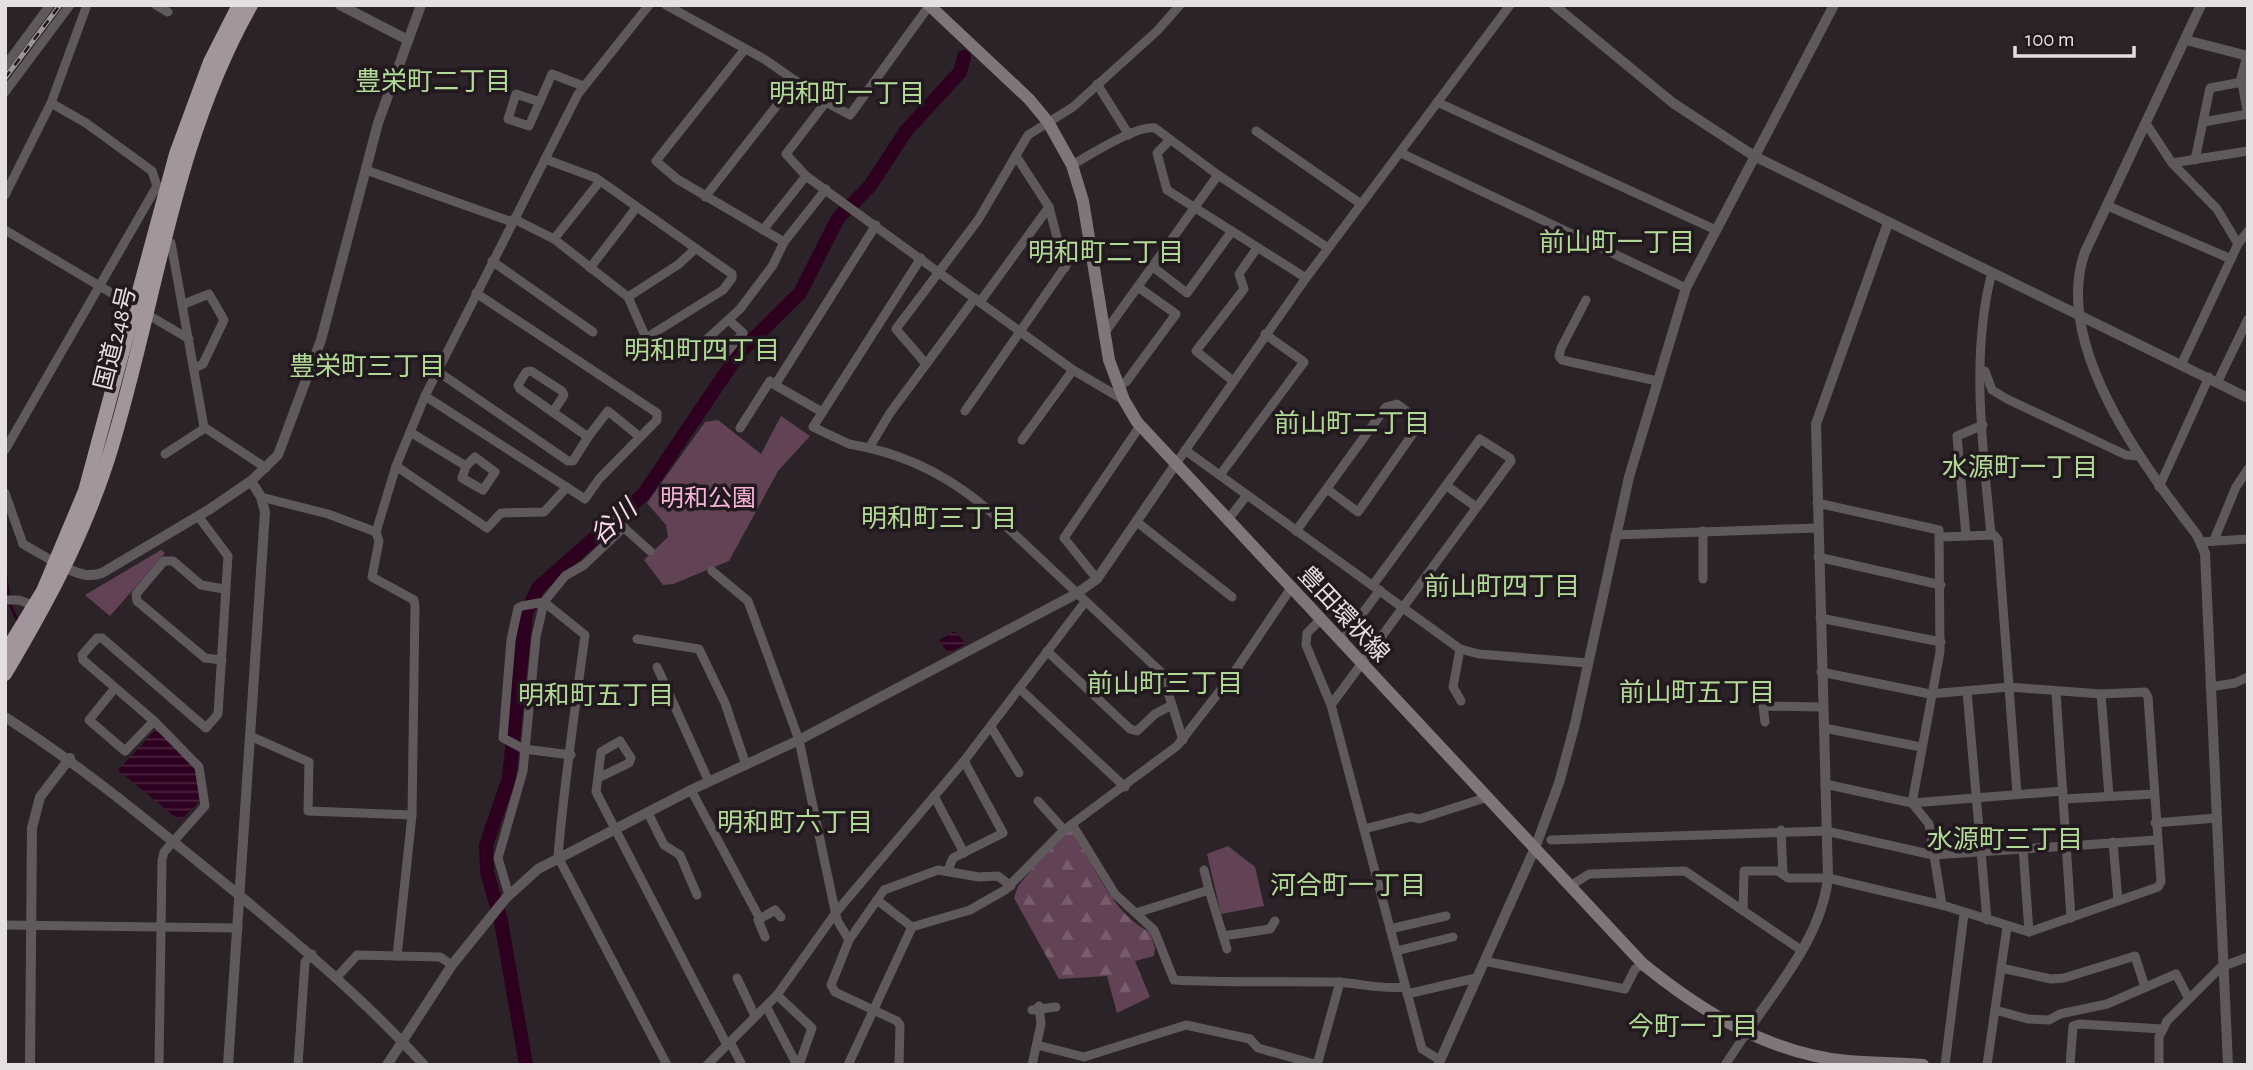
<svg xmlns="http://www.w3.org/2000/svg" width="2253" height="1070" font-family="'Alegreya Sans','Noto Sans JP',sans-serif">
  <defs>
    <pattern id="forest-firs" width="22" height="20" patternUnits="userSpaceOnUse" patternTransform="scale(1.75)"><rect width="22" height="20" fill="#624355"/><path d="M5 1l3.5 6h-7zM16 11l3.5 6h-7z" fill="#785e6d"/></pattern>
    <pattern id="water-rules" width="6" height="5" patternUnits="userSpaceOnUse" patternTransform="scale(1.75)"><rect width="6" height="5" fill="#2c001e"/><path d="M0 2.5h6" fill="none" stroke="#4a253e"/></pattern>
  </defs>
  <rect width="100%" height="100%" fill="#2c2328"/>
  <!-- green -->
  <g fill="#624355">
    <path d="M781,416L810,436L778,471L729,561L673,584L663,585L644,560L668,537L666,525L647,503L705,422L718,420L761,454Z"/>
    <path d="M161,550L165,553L110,616L85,595Z"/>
    <path d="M1228,846L1255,867L1264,906L1221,914L1207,854Z"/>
  </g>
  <!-- forest -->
  <path fill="url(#forest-firs)" d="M1064,830L1073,831C1094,865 1113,915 1150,932L1155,948L1154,956L1135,961L1150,997L1117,1013L1107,976L1059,979L1014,898L1018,886Z"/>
  <!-- water -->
  <g fill="url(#water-rules)">
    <path d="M955,631L966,644L948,653L939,640Z"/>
    <path d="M158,727L196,765L201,800L180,821L118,770Z"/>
  </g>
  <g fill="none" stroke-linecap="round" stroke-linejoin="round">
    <!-- stream -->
    <g stroke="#2c001e" stroke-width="2.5">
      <path d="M5,567L9,597"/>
      <path d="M10,604L17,620"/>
    </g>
    <!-- river -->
    <path stroke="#2c001e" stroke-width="14" d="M526,1065L501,921L487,872L486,845L509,778L526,613L538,588L643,495L740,352L800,293L838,218L870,186L906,131L960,72L964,57"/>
    <!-- minor -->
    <g stroke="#5f595c" stroke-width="9">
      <path d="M156,5L168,12"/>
      <path d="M666,5L764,59L826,102L786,154L806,176L1073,370L1124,400"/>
      <path d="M745,49L656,161L677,179L784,242"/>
      <path d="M2247,56L2241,78L2248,115"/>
      <path d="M5,66L50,5"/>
      <path d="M1097,84L1129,135"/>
      <path d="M5,92L70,5"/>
      <path d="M540,102L516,94L508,119L529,126L552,74L583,86"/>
      <path d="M826,102L850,115L929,6"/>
      <path d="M1437,102L1716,230"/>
      <path d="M2203,122L2248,114"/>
      <path d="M2147,125L2172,163L2248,151"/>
      <path d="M1256,131L1361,204"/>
      <path d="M1170,140L1157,153L1167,190L1306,278"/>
      <path d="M1401,153L1686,288"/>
      <path d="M1016,156L1049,207"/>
      <path d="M2195,160L2210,88L2242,82"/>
      <path d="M2172,163L2217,209L2238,244"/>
      <path d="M1072,165C1090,155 1136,125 1155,128L1218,175L1328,248"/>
      <path d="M366,170L512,222"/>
      <path d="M5,195L51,103L87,5"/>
      <path d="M705,197L796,81"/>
      <path d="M2108,206L2231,259"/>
      <path d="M514,219L554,239L628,297L646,338L723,290L732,278V274L596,178L545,159"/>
      <path d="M5,230L189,339"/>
      <path d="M763,230L806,176"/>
      <path d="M554,239L600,181"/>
      <path d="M164,240L171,243L204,427L266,468"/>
      <path d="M921,258L813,427L849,444L869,448L890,413L975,298"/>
      <path d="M492,261L593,332"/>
      <path d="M1153,267L1187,293L1232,231"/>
      <path d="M590,268L636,208"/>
      <path d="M628,297L679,264L695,249"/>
      <path d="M1586,300L1561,348L1559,356L1562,360L1657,381"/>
      <path d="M980,302L1049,207L1065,268"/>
      <path d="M184,304L209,294L224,320L203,364L195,368"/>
      <path d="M729,320L743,333L727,352H719L706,340L740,309L773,265L784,242L826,189"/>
      <path d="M1103,335L1218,175"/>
      <path d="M2182,363L2238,244L2248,231"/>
      <path d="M926,364L896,329L978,220L1028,135L1073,107L1157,31L1180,5"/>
      <path d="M437,371L568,461H573L588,437"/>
      <path d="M1985,371L1992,390L2007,399L2126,455L2137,456"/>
      <path d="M1233,381L1196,351L1244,289L1239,274L1257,248"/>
      <path d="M2218,381L2248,319"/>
      <path d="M775,385L822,412"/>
      <path d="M1118,386L1126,382L1176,314L1138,287"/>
      <path d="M425,396L585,499L599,479L657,420V413L476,293"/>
      <path d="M965,411L1078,248L1091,240"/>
      <path d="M553,412L564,395L562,391L531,371L526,372L518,385L520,389L588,437L608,411L640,437"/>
      <path d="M740,428L770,381L775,385L876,225"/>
      <path d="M410,432L466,466L475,457L495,472L483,490L462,478L466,466"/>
      <path d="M1022,440L1073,370"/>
      <path d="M869,448C917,459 956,481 993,514L1162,673L1183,740"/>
      <path d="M5,450L157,186L152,171L86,123L51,103"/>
      <path d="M1185,450L1460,649L1479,654L1588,663"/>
      <path d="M165,454L205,428"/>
      <path d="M1175,465L1306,278L1510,5"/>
      <path d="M396,466L487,528L501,513L544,512L567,487"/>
      <path d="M1220,475L1304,362L1265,334"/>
      <path d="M1447,486L1476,507"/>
      <path d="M2159,487L2209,377"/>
      <path d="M5,493L23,544L56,563"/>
      <path d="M261,497L328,514L376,532L396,466L425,396L578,94L649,5"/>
      <path d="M1817,503L1939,530L1940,652L1912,803L1929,824L1942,905"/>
      <path d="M612,517L650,551"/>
      <path d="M1227,521L1247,495"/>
      <path d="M1137,522L1232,597"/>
      <path d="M1296,531L1386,407L1397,404L1421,422L1358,512L1327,489"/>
      <path d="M1703,531V579"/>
      <path d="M376,532L379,541L372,577L414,600L415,606L412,815L397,956L440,957L452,965"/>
      <path d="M1615,535L1817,528"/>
      <path d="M1991,535C1983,450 1970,355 1992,272"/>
      <path d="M1966,536L1957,436L1983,425"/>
      <path d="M1941,537L1994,535L1998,540L2017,794"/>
      <path d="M2214,540L2236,487L2248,469"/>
      <path d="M2201,542L2248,539"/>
      <path d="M1818,557L1941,585"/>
      <path d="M712,571L748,601L799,740L837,920L849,940L831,985L835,992L897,1021L900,1025L899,1065"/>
      <path d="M1097,579L1064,538L1140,426"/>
      <path d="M5,600H19L35,606"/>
      <path d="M1820,618L1941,642"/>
      <path d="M1321,619L1307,633L1306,645L1331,705L1422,1049L1440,1060"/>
      <path d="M637,639L699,649L725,703L746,765"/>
      <path d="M1341,642L1380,590"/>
      <path d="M1460,649L1453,687L1461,701"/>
      <path d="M1047,651L1130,729L1137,731L1155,714L1172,705"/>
      <path d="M222,660L205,658L137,601L136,594L164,561H173L201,585L224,589"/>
      <path d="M657,667L709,782"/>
      <path d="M2210,687L2235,683L2248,677"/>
      <path d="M115,688L89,720L125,751L154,721"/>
      <path d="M1021,690L1125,787"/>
      <path d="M1967,691L1987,920"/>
      <path d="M2056,692L2071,918"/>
      <path d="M2101,694L2109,796"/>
      <path d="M1331,705L1511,461L1510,458L1480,439L1373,585"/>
      <path d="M1765,722L1763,706L1822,707"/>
      <path d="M991,727L1019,773"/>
      <path d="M1824,728L1921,747"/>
      <path d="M250,736L309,762L308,811L412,815"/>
      <path d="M571,755L524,749L503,738L511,640L518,608L522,606L544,602L585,635C575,709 564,783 558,857L667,1065"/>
      <path d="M598,778L629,763L631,758L620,741L601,752L596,792L727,1045"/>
      <path d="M1825,784L1912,803L2063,791"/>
      <path d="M691,790L760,919"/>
      <path d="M934,796L964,853"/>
      <path d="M2064,799L2154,794"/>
      <path d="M1038,801L1064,830"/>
      <path d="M648,813L664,845L680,855L697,895"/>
      <path d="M2155,823L2216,818"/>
      <path d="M1072,824L1115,894L1154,930L1174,980C1228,983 1282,981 1336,982C1360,983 1381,990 1405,987"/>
      <path d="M1364,829L1411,817L1419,819L1488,797"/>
      <path d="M1781,830L1783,874"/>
      <path d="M1551,840L1826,831L1933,855L2157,840"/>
      <path d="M2113,842L2118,901"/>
      <path d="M2023,848L2029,932"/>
      <path d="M948,870L953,858L1003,833L964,761"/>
      <path d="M1204,870L1209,890"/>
      <path d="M1570,886L1589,874L1685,871L1801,950"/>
      <path d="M509,895L498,858L523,771L536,637L544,602L565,576L584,565L624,527"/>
      <path d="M877,900L912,927"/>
      <path d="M1743,911L1744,871H1778L1788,878H1828L1942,905L2029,932L2158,887L2161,882L2148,697L2145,692L2101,694L2009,687L1930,694L1821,672"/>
      <path d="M1136,913L1209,890L1227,949"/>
      <path d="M5,925L238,928"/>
      <path d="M1390,929L1446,916"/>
      <path d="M1223,936L1270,929L1275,921"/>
      <path d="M765,937L758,920L775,910L781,917"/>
      <path d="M849,940L884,890L938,870L979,877L998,876L1011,886"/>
      <path d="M1396,951L1453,937"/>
      <path d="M1484,961L1625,989L1635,969L1643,964"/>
      <path d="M2001,968L2051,979L2064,978L2135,956L2145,987"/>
      <path d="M338,976L357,955L397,956"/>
      <path d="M737,978L755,1016"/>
      <path d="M1407,994L1476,978"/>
      <path d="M777,995L812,1028L799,1065"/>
      <path d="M766,1006L797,1065"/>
      <path d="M1032,1010L1056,1007"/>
      <path d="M1995,1010L2028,1019L2049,1020L2060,1014L2107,1004L2176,974L2189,999"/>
      <path d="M730,1042L742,1065"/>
      <path d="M1037,1045L1084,1057L1186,1025L1250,1039L1258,1048L1318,1065"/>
      <path d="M159,1065L162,860L164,852L205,806L199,767L154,721L83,660L82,655L97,638H102L206,728L218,714L228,556L198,516"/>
      <path d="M298,1065L305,962L312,954"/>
      <path d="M707,1065L777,995L837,911L964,761L1085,602"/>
      <path d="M848,1065L912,927L970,910L1005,890L1064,830L1177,746L1233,674L1291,588"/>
      <path d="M1032,1065L1041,1024L1039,1006"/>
      <path d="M1317,1065L1340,982"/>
      <path d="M1725,1065L1747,1032"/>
      <path d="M1945,1065L1964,914"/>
      <path d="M1987,1065L2007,927"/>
      <path d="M2070,1065L2073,1026L2079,1024L2163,1029"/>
      <path d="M2159,1065V1037L2167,1021L2221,967L2248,957"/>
    </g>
    <!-- tertiary -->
    <g stroke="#5f595c" stroke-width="10">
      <path d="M340,5L408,40"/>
      <path d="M1554,5L1673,103L1754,156L2248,398"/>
      <path d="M2201,5L2085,252C2052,343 2143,466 2197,535L2205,553L2228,1065"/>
      <path d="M2186,40L2248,56"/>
      <path d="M58,564C73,571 86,579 102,573L210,509L251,481L278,455L321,340L378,123L421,5"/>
      <path d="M5,717C88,770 162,833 239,895C305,950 366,1001 424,1065"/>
      <path d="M1747,1032C1779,984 1821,937 1828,878L1816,424L1888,223"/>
      <path d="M30,1065L32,828L40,797L70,758"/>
      <path d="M228,1065L265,512L261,497L251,481"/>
      <path d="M387,1065L452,965L506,898L538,869L691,790L799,740L1076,594L1097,579L1175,465"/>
      <path d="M1438,1065L1535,848L1559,783L1575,724L1629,477L1686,288L1834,5"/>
    </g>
    <!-- secondary -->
    <path stroke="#7e767b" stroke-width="12" d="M929,5L1029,99L1048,122L1072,165L1083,201L1109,360L1124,400L1137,422L1643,964C1702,1012 1770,1054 1848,1061C1873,1063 1898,1063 1923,1065"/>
    <!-- trunk -->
    <g stroke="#a2969c" stroke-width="14">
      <path d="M5,653L43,591L85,491L176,154L210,62L239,5"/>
      <path d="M5,674C46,605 83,537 108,459C156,307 171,146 251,5"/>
    </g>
    <defs>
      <path id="rail" d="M5,78L60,5"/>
    </defs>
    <!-- rail casing -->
    <use href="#rail" stroke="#9d959a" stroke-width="5"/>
    <!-- rail -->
    <use href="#rail" stroke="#22191e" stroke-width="2.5" stroke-dasharray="8" stroke-linecap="butt"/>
  </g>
  <g text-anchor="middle" stroke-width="7" stroke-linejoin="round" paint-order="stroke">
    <!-- street labels -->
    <g font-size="24" fill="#e5dee2" stroke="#22191e">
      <text transform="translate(115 338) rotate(-76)" y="8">国道248号</text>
      <text transform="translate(1344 614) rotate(47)" y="8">豊田環状線</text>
    </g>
    <!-- park labels -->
    <g font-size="24" fill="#f7b4db" stroke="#22191e">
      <text x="708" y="506">明和公園</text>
    </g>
    <!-- neighbourhood labels -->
    <g font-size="26" fill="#b1da97" stroke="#22191e">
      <text x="433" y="90">豊栄町二丁目</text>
      <text x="847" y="102">明和町一丁目</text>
      <text x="1617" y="251">前山町一丁目</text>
      <text x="1106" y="261">明和町二丁目</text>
      <text x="702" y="359">明和町四丁目</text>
      <text x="367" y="375">豊栄町三丁目</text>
      <text x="1352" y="432">前山町二丁目</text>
      <text x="2020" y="476">水源町一丁目</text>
      <text x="939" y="527">明和町三丁目</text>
      <text x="1502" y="595">前山町四丁目</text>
      <text x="1165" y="692">前山町三丁目</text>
      <text x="1697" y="701">前山町五丁目</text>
      <text x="596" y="704">明和町五丁目</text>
      <text x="795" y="831">明和町六丁目</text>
      <text x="2005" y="848">水源町三丁目</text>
      <text x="1348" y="894">河合町一丁目</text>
      <text x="1693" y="1035">今町一丁目</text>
    </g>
    <!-- water labels -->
    <g font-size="26" font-style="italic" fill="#fad8ea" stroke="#22191e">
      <text transform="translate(613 522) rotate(-43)" y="9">谷川</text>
    </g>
  </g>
  <!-- border -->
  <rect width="2253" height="1070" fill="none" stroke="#e5dee2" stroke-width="14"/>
  <!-- scale -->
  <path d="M2015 46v10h119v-10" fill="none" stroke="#e5dee2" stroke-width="3.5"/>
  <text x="2025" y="46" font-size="21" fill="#e5dee2" stroke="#22191e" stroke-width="5" paint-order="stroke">100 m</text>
</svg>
